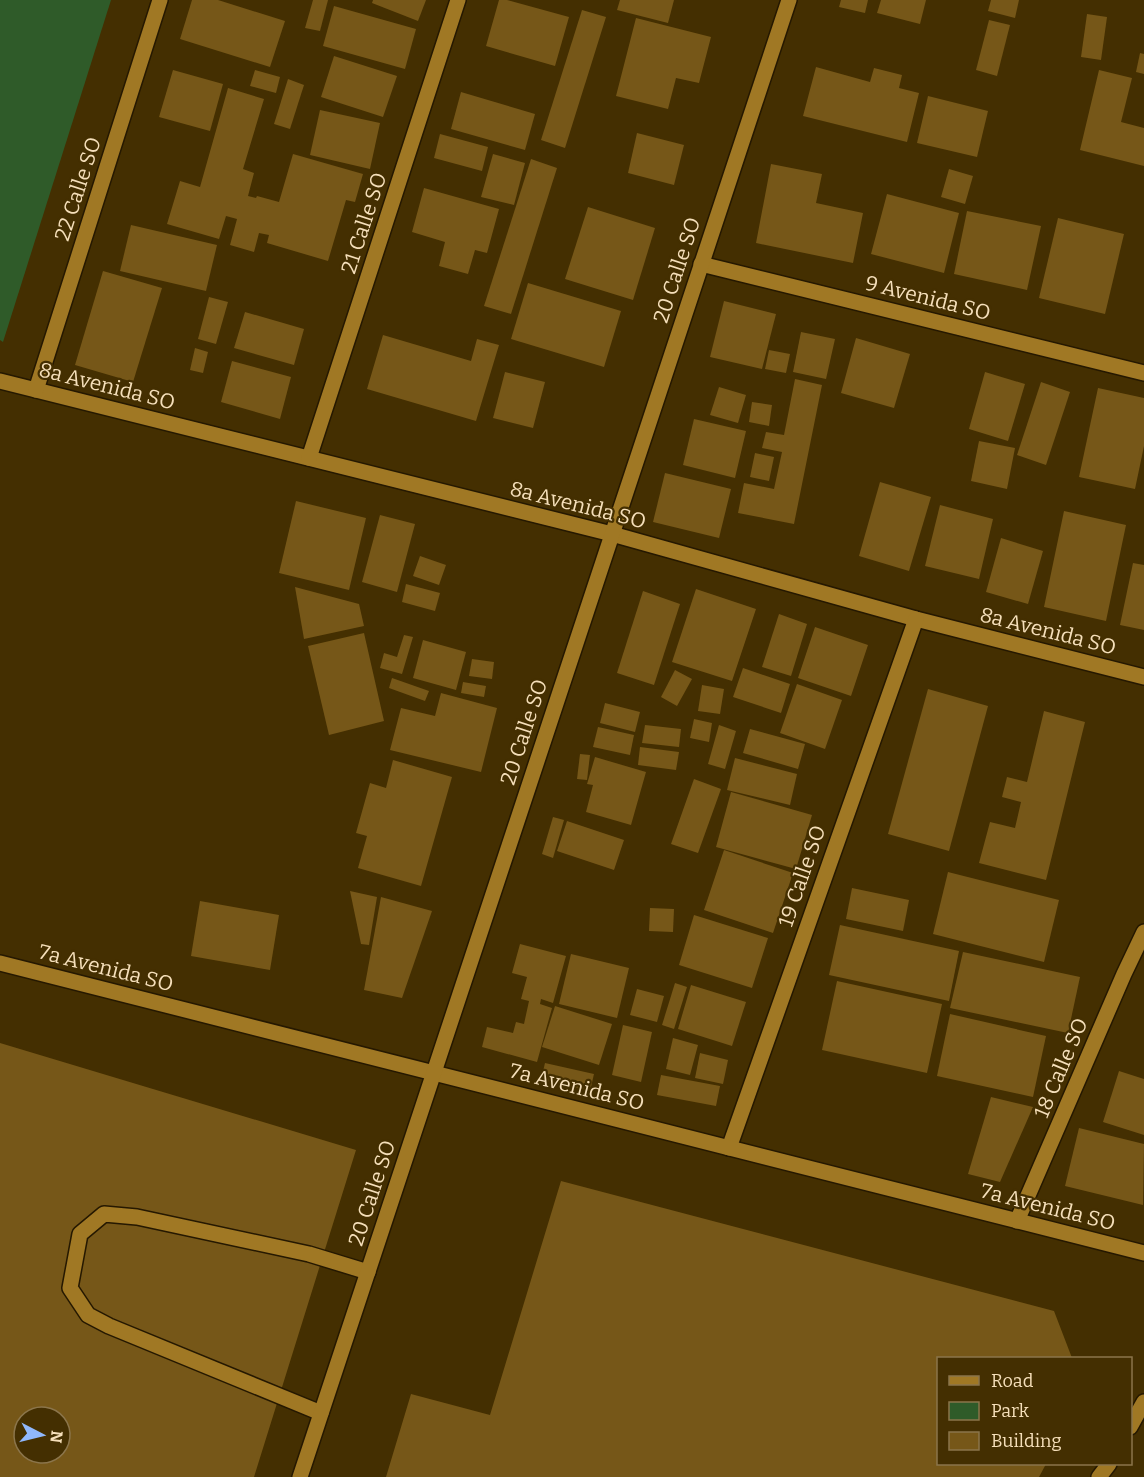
<svg xmlns="http://www.w3.org/2000/svg" width="1144" height="1477" font-family="Bitter,serif">
  <rect width="100%" height="100%" fill="#442f01"/>
  <!-- green -->
  <path fill="#2f5b29" d="M0,0H111L3,342L0,340Z"/>
  <!-- building -->
  <g fill="#765718" fill-rule="evenodd">
    <path d="M192,0H218L285,21L270,67L180,39Z"/>
    <path d="M313,0H328L320,31L305,28Z"/>
    <path d="M373,0H426L418,21L372,3Z"/>
    <path d="M499,0H507L569,17L555,66L486,46Z"/>
    <path d="M620,0H674L668,23L617,10Z"/>
    <path d="M841,0H868L865,13L839,7Z"/>
    <path d="M881,0H926L920,24L877,13Z"/>
    <path d="M991,0H1019L1015,18L988,11Z"/>
    <path d="M334,6L416,29L405,69L323,46Z"/>
    <path d="M582,10L606,17L565,148L541,140Z"/>
    <path d="M1087,14L1107,17L1101,60L1081,57Z"/>
    <path d="M636,18L711,37L699,83L676,78L668,109L616,96Z"/>
    <path d="M989,20L1010,25L997,76L976,70Z"/>
    <path d="M1140,53L1144,54V74L1136,72Z"/>
    <path d="M334,56L397,76L383,117L321,97Z"/>
    <path d="M816,67L870,82L874,68L902,75L899,88L919,93L907,142L803,116Z"/>
    <path d="M173,70L223,84L210,131L159,117Z"/>
    <path d="M255,70L280,77L276,93L250,86Z"/>
    <path d="M1099,70L1132,78L1121,122L1144,128V166L1080,150Z"/>
    <path d="M288,79L304,85L290,129L274,124Z"/>
    <path d="M228,88L264,99L243,169L254,173L248,196L256,198L257,196L279,202L293,154L363,174L355,202L346,200L328,261L267,243L269,235L259,233L254,252L230,245L237,219L226,216L219,239L167,224L180,181L200,187Z"/>
    <path d="M461,92L535,114L525,150L451,129Z"/>
    <path d="M928,96L988,111L977,157L917,143Z"/>
    <path d="M320,110L380,123L370,169L310,155Z"/>
    <path d="M637,133L684,145L674,185L628,173Z"/>
    <path d="M440,134L488,147L482,171L434,158Z"/>
    <path d="M493,154L525,163L514,205L481,197Z"/>
    <path d="M531,159L557,168L511,314L484,306Z"/>
    <path d="M771,164L822,174L816,203L863,213L853,263L756,243Z"/>
    <path d="M949,169L973,176L965,204L941,197Z"/>
    <path d="M424,188L499,209L487,253L475,250L468,274L439,266L445,242L412,232Z"/>
    <path d="M887,194L959,213L944,273L871,254Z"/>
    <path d="M588,207L655,228L633,300L565,279Z"/>
    <path d="M967,211L1041,226L1027,290L954,274Z"/>
    <path d="M1058,218L1124,234L1105,314L1039,298Z"/>
    <path d="M131,225L217,245L206,291L120,271Z"/>
    <path d="M103,271L162,288L133,382L75,365Z"/>
    <path d="M528,283L621,311L604,367L511,339Z"/>
    <path d="M209,297L228,302L216,344L198,339Z"/>
    <path d="M724,301L776,314L762,369L710,357Z"/>
    <path d="M245,312L304,329L294,365L234,348Z"/>
    <path d="M801,332L835,339L826,379L793,372Z"/>
    <path d="M383,335L471,361L477,339L499,345L476,421L367,389Z"/>
    <path d="M856,338L910,354L894,408L841,393Z"/>
    <path d="M195,348L208,352L203,373L190,370Z"/>
    <path d="M769,350L790,354L786,373L765,369Z"/>
    <path d="M232,361L291,377L280,419L221,402Z"/>
    <path d="M505,372L545,382L533,428L493,418Z"/>
    <path d="M985,372L1025,384L1008,441L969,429Z"/>
    <path d="M795,379L822,385L794,524L738,513L744,483L774,489L782,452L762,448L766,432L784,435Z"/>
    <path d="M1041,382L1070,392L1046,465L1017,455Z"/>
    <path d="M719,387L746,395L738,423L710,415Z"/>
    <path d="M1098,388L1144,398V446L1135,489L1079,477Z"/>
    <path d="M752,402L772,405L769,426L749,422Z"/>
    <path d="M694,419L746,431L735,478L683,465Z"/>
    <path d="M979,441L1015,448L1007,489L971,481Z"/>
    <path d="M755,453L774,457L769,481L750,477Z"/>
    <path d="M665,473L731,489L719,538L653,522Z"/>
    <path d="M880,482L931,497L909,571L859,556Z"/>
    <path d="M296,501L366,518L349,590L279,573Z"/>
    <path d="M940,505L993,519L979,579L925,566Z"/>
    <path d="M1064,511L1126,525L1106,621L1044,607Z"/>
    <path d="M380,515L415,524L397,592L362,582Z"/>
    <path d="M1001,538L1043,551L1028,604L986,592Z"/>
    <path d="M420,556L446,565L439,585L413,576Z"/>
    <path d="M1133,563L1144,565V630L1120,625Z"/>
    <path d="M406,584L440,593L435,611L402,602Z"/>
    <path d="M295,587L359,604L364,626L304,639Z"/>
    <path d="M696,589L756,609L732,681L672,662Z"/>
    <path d="M643,591L680,604L654,685L617,673Z"/>
    <path d="M779,614L807,624L791,676L762,667Z"/>
    <path d="M815,627L868,645L851,696L798,678Z"/>
    <path d="M364,633L384,721L329,735L308,646Z"/>
    <path d="M404,635L413,637L402,674L380,668L384,653L397,657Z"/>
    <path d="M423,640L466,652L456,690L413,678Z"/>
    <path d="M472,659L494,662L492,679L469,676Z"/>
    <path d="M743,668L790,684L781,713L733,697Z"/>
    <path d="M675,670L692,679L677,706L661,697Z"/>
    <path d="M392,678L429,691L425,701L389,688Z"/>
    <path d="M463,682L486,686L484,697L461,693Z"/>
    <path d="M797,684L842,700L825,749L780,733Z"/>
    <path d="M702,685L724,689L720,714L698,711Z"/>
    <path d="M928,689L988,706L949,851L888,834Z"/>
    <path d="M441,693L497,708L481,772L390,750L401,708L435,716Z"/>
    <path d="M605,703L640,712L635,732L600,723Z"/>
    <path d="M1044,711L1085,722L1046,880L979,863L990,822L1015,828L1021,802L1002,797L1007,777L1027,782Z"/>
    <path d="M694,719L712,723L709,742L690,738Z"/>
    <path d="M645,725L681,729L679,747L642,743Z"/>
    <path d="M719,725L736,731L725,769L708,764Z"/>
    <path d="M598,727L634,735L630,755L593,747Z"/>
    <path d="M750,729L805,744L798,769L743,753Z"/>
    <path d="M640,747L679,752L676,770L638,765Z"/>
    <path d="M580,754L590,755L587,780L577,779Z"/>
    <path d="M595,757L646,772L631,825L586,812L593,785L587,784Z"/>
    <path d="M735,758L797,774L790,805L727,790Z"/>
    <path d="M393,760L452,777L421,886L358,868L367,836L356,833L370,783L386,788Z"/>
    <path d="M694,779L721,789L698,853L671,844Z"/>
    <path d="M731,792L812,815L796,869L716,847Z"/>
    <path d="M553,817L564,820L553,858L542,854Z"/>
    <path d="M567,821L624,840L614,870L557,851Z"/>
    <path d="M724,850L793,873L773,933L704,910Z"/>
    <path d="M948,872L1059,900L1044,962L933,934Z"/>
    <path d="M852,888L909,900L903,931L846,919Z"/>
    <path d="M350,891L377,897L369,945L361,944Z"/>
    <path d="M381,897L432,911L402,998L364,990Z"/>
    <path d="M200,901L279,915L270,970L191,956Z"/>
    <path d="M650,908L674,909L673,932L649,931Z"/>
    <path d="M694,915L768,938L752,988L679,965Z"/>
    <path d="M840,925L959,951L949,1001L829,975Z"/>
    <path d="M520,944L566,956L553,1003L541,999L540,1004L552,1008L537,1062L482,1047L487,1027L513,1033L516,1022L524,1024L529,1001L521,999L527,977L512,973Z"/>
    <path d="M963,952L1080,977L1068,1033L950,1008Z"/>
    <path d="M571,954L629,968L617,1018L559,1004Z"/>
    <path d="M837,981L942,1004L927,1073L822,1050Z"/>
    <path d="M675,983L687,987L674,1029L662,1025Z"/>
    <path d="M691,985L746,1002L732,1046L678,1029Z"/>
    <path d="M637,989L664,996L657,1022L630,1015Z"/>
    <path d="M555,1006L612,1024L599,1065L542,1047Z"/>
    <path d="M950,1014L1046,1036L1033,1097L937,1076Z"/>
    <path d="M623,1025L652,1032L641,1082L612,1075Z"/>
    <path d="M673,1038L698,1045L690,1075L666,1069Z"/>
    <path d="M0,1043L356,1150L254,1477H0ZM24,1417H60V1453H24Z"/>
    <path d="M700,1053L728,1060L723,1084L695,1078Z"/>
    <path d="M545,1063L594,1074L590,1091L541,1080Z"/>
    <path d="M1119,1071L1144,1079V1135L1103,1122Z"/>
    <path d="M661,1075L720,1086L716,1106L657,1095Z"/>
    <path d="M991,1097L1033,1107L1000,1182L968,1174Z"/>
    <path d="M1079,1128L1144,1144L1143,1205L1065,1186Z"/>
    <path d="M561,1181L1054,1311L1072,1358H938V1464H1046L1039,1477H386L411,1394L490,1415Z"/>
  </g>
  <g fill="none" stroke-linecap="round" stroke-linejoin="round">
    <defs>
      <g id="service">
        <path d="M321,1413L109,1326L88,1315L70,1288L80,1234L104,1214L137,1217L309,1254L368,1272"/>
        <path d="M1130,1427L1144,1402"/>
        <path d="M1099,1477L1109,1464"/>
      </g>
      <g id="minor">
        <path d="M701,264L1144,373"/>
        <path d="M0,381L612,534L916,619L1144,677"/>
        <path d="M36,390L160,0"/>
        <path d="M309,458L458,0"/>
        <path d="M729,1148L916,619"/>
        <path d="M1017,1221L1124,974L1144,932"/>
      </g>
      <g id="tertiary">
        <path d="M0,963L1144,1253"/>
        <path d="M300,1477L789,0"/>
      </g>
    </defs>
    <!-- service casing -->
    <use href="#service" stroke="#251801" stroke-width="18"/>
    <!-- minor casing -->
    <use href="#minor" stroke="#251801" stroke-width="18"/>
    <!-- tertiary casing -->
    <use href="#tertiary" stroke="#251801" stroke-width="18"/>
    <!-- service -->
    <use href="#service" stroke="#a07824" stroke-width="15"/>
    <!-- minor -->
    <use href="#minor" stroke="#a07824" stroke-width="15"/>
    <!-- tertiary -->
    <use href="#tertiary" stroke="#a07824" stroke-width="15"/>
  </g>
  <g text-anchor="middle" stroke-width="4.5" stroke-linejoin="round" paint-order="stroke">
    <!-- street labels -->
    <g font-size="21" fill="#f5dfba" stroke="#442f01">
      <text transform="translate(78 189) rotate(-72)" y="7">22 Calle SO</text>
      <text transform="translate(364 223) rotate(-72)" y="7">21 Calle SO</text>
      <text transform="translate(677 270) rotate(-72)" y="7">20 Calle SO</text>
      <text transform="translate(928 298) rotate(14)" y="7">9 Avenida SO</text>
      <text transform="translate(107 386) rotate(14)" y="7">8a Avenida SO</text>
      <text transform="translate(578 505) rotate(14)" y="7">8a Avenida SO</text>
      <text transform="translate(1048 631) rotate(14)" y="7">8a Avenida SO</text>
      <text transform="translate(524 732) rotate(-72)" y="7">20 Calle SO</text>
      <text transform="translate(802 876) rotate(-71)" y="7">19 Calle SO</text>
      <text transform="translate(106 968) rotate(14)" y="7">7a Avenida SO</text>
      <text transform="translate(1061 1068) rotate(-67)" y="7">18 Calle SO</text>
      <text transform="translate(577 1087) rotate(14)" y="7">7a Avenida SO</text>
      <text transform="translate(372 1193) rotate(-72)" y="7">20 Calle SO</text>
      <text transform="translate(1048 1207) rotate(14)" y="7">7a Avenida SO</text>
    </g>
  </g>
  <!-- legend -->
  <rect x="937" y="1357" width="195" height="108" fill="#442f01" stroke="#8b754b" stroke-width="1.5"/>
  <rect x="949" y="1376" width="30" height="9" fill="#a07824" stroke="#8b754b" stroke-width="1.5"/>
  <text x="991" y="1387" font-size="18" fill="#f5dfba">Road</text>
  <rect x="949" y="1402" width="30" height="18" fill="#2f5b29" stroke="#8b754b" stroke-width="1.5"/>
  <text x="991" y="1417" font-size="18" fill="#f5dfba">Park</text>
  <rect x="949" y="1432" width="30" height="18" fill="#765718" stroke="#8b754b" stroke-width="1.5"/>
  <text x="991" y="1447" font-size="18" fill="#f5dfba">Building</text>
  <!-- north arrow -->
  <g transform="translate(42 1435) rotate(97)"><circle r="28" fill="#442f01" stroke="#8b754b" stroke-width="1.5"/>
  <path d="M0-4.5L10 22L0 15L-10 22Z" fill="#90b8fd"/>
  <text y="-9" font-size="16" font-weight="bold" text-anchor="middle" fill="#f5dfba">N</text>
  </g>
</svg>
